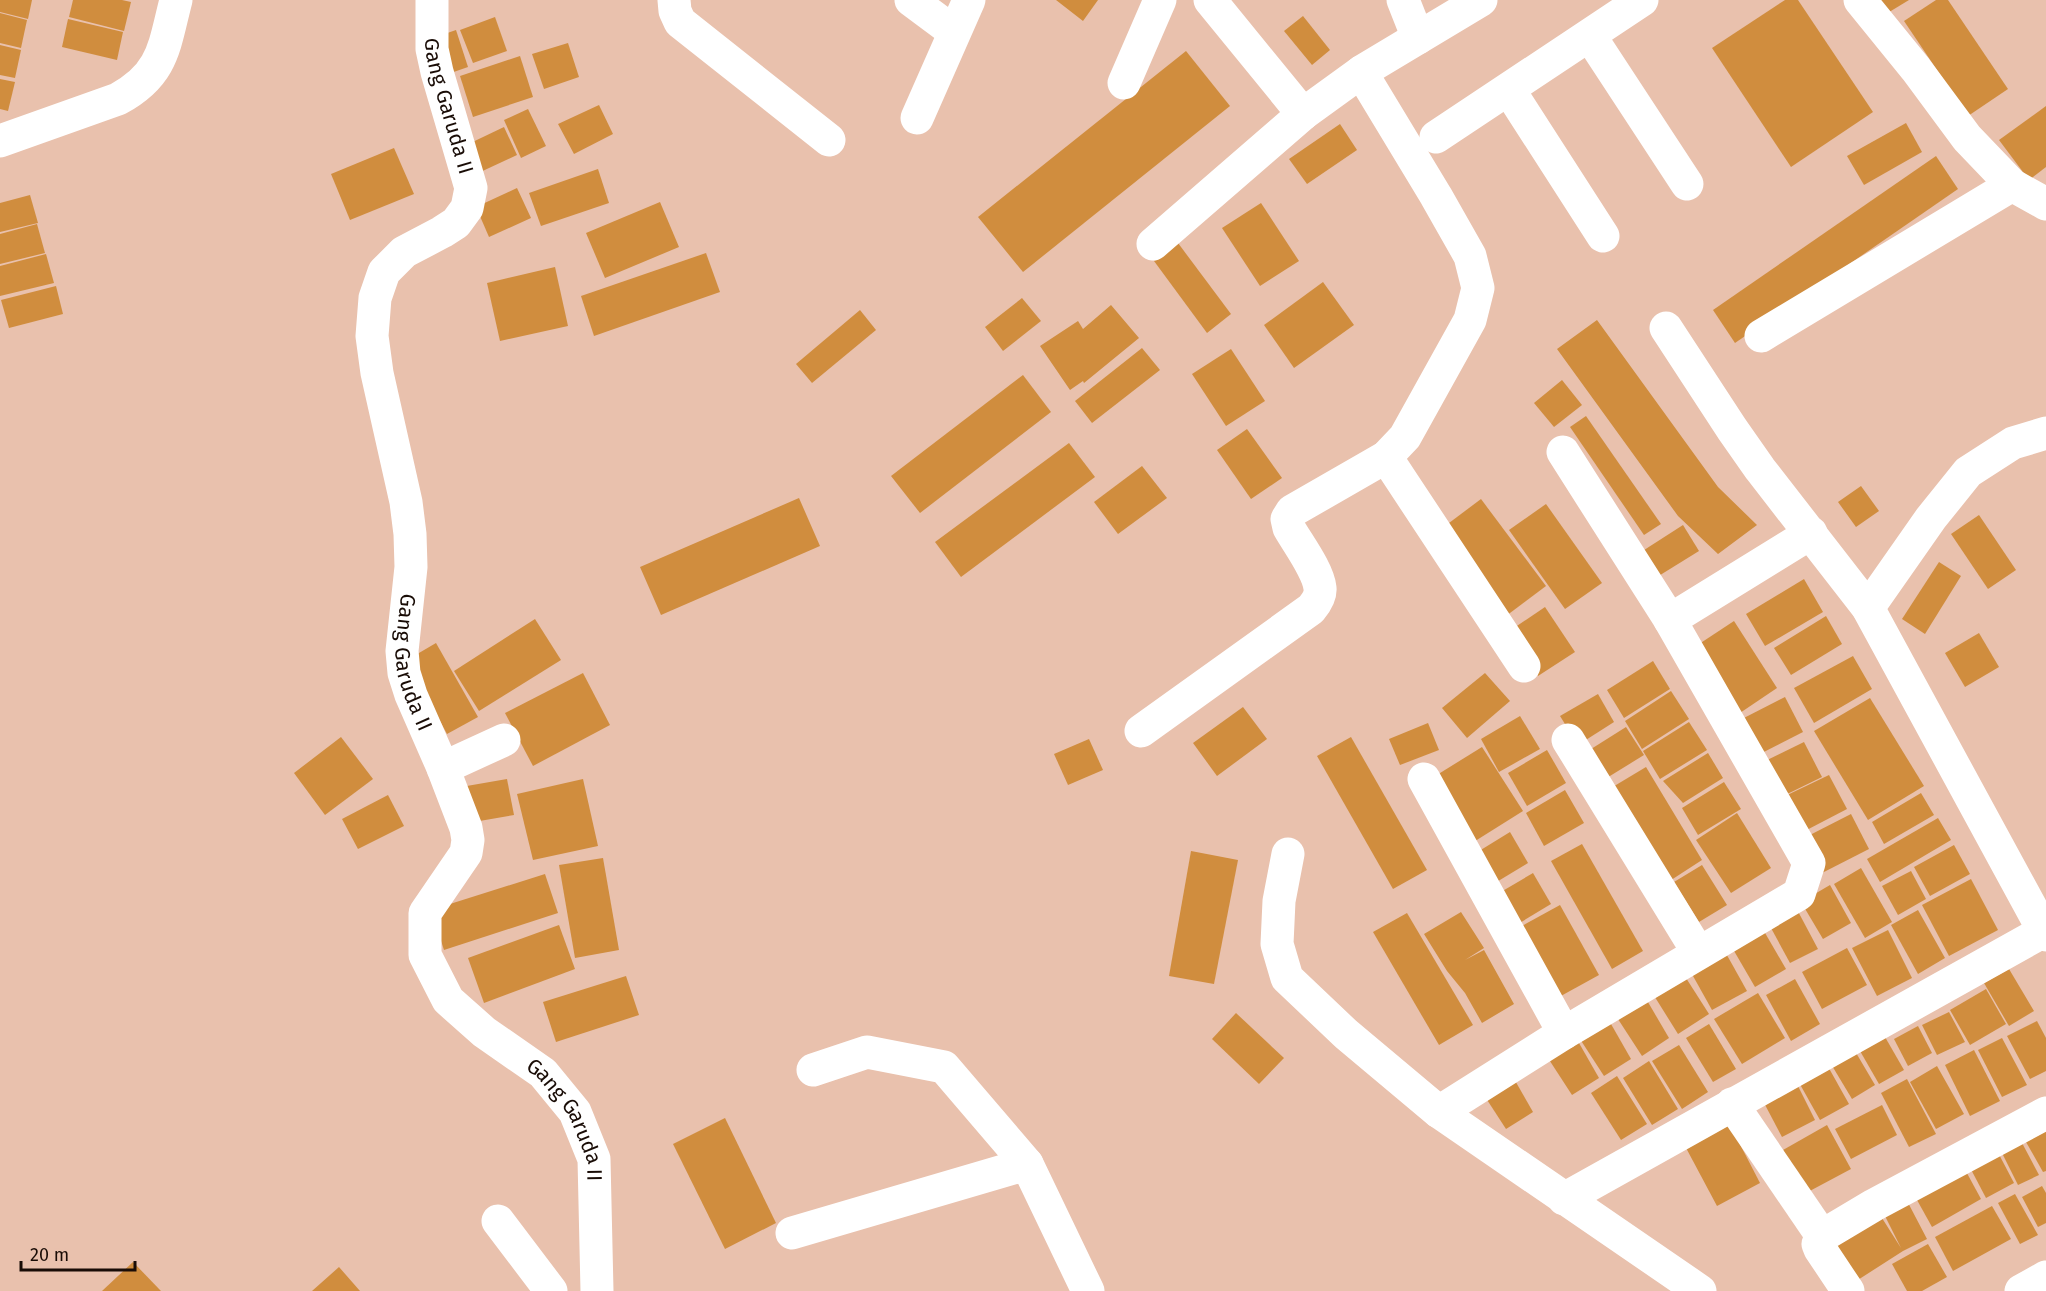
<svg xmlns="http://www.w3.org/2000/svg" width="2046" height="1291" font-family="'Fira Sans',sans-serif">
  <rect width="100%" height="100%" fill="#e9c1ad"/>
  <!-- building -->
  <g fill="#d08d3e">
    <path d="M0,0H32L28,19L0,12Z"/>
    <path d="M73,0H122L131,2L124,31L69,17Z"/>
    <path d="M1056,0H1098L1083,21Z"/>
    <path d="M1785,0H1798L1873,112L1791,167L1712,48Z"/>
    <path d="M1871,0H1909L1881,17Z"/>
    <path d="M1936,0H1948L2008,89L1968,116L1904,21Z"/>
    <path d="M0,13L27,20L21,48L0,43Z"/>
    <path d="M1303,16L1330,50L1312,65L1284,31Z"/>
    <path d="M495,17L507,51L473,63L460,30Z"/>
    <path d="M68,19L123,32L117,60L62,47Z"/>
    <path d="M456,30L468,67L445,75L433,38Z"/>
    <path d="M568,43L579,77L544,89L532,54Z"/>
    <path d="M0,45L21,50L15,78L0,75Z"/>
    <path d="M1186,51L1230,106L1023,272L978,217Z"/>
    <path d="M520,56L533,97L473,117L460,76Z"/>
    <path d="M0,79L15,82L8,111L0,109Z"/>
    <path d="M599,105L613,134L574,154L558,124Z"/>
    <path d="M2046,106V167L2029,180L1999,140Z"/>
    <path d="M528,109L546,146L521,158L504,120Z"/>
    <path d="M1906,123L1922,152L1864,185L1847,156Z"/>
    <path d="M1340,124L1357,150L1307,184L1289,159Z"/>
    <path d="M504,127L517,155L474,175L460,148Z"/>
    <path d="M394,148L414,194L350,220L331,174Z"/>
    <path d="M1936,156L1958,189L1735,343L1713,310Z"/>
    <path d="M598,169L609,203L541,226L529,193Z"/>
    <path d="M517,188L531,218L489,237L476,207Z"/>
    <path d="M30,195L38,223L0,232V203Z"/>
    <path d="M660,202L679,247L605,278L586,233Z"/>
    <path d="M1261,203L1299,261L1260,286L1222,228Z"/>
    <path d="M37,224L45,253L0,264V234Z"/>
    <path d="M1178,243L1231,314L1207,333L1154,261Z"/>
    <path d="M706,253L720,292L594,336L581,296Z"/>
    <path d="M46,254L54,283L0,296V266Z"/>
    <path d="M555,267L568,326L500,341L487,283Z"/>
    <path d="M1323,282L1354,325L1294,368L1264,325Z"/>
    <path d="M56,286L63,314L9,328L1,300Z"/>
    <path d="M1022,298L1041,321L1003,351L985,327Z"/>
    <path d="M1111,305L1139,338L1084,383L1083,381L1070,390L1040,346L1078,321L1083,329Z"/>
    <path d="M860,310L876,330L812,383L796,364Z"/>
    <path d="M1597,320L1718,487L1757,525L1718,554L1678,516L1557,349Z"/>
    <path d="M1142,348L1160,370L1092,423L1075,401Z"/>
    <path d="M1231,349L1265,401L1226,426L1192,374Z"/>
    <path d="M1023,375L1051,412L920,513L891,476Z"/>
    <path d="M1562,380L1582,405L1554,427L1534,403Z"/>
    <path d="M1586,416L1661,524L1644,535L1570,427Z"/>
    <path d="M1247,429L1282,478L1251,499L1217,450Z"/>
    <path d="M1069,443L1095,477L961,577L935,542Z"/>
    <path d="M1142,466L1167,498L1118,534L1094,502Z"/>
    <path d="M1861,486L1879,511L1856,527L1838,502Z"/>
    <path d="M799,498L820,546L661,615L640,567Z"/>
    <path d="M1481,499L1546,586L1502,619L1437,532Z"/>
    <path d="M1546,504L1602,583L1565,609L1509,530Z"/>
    <path d="M1979,515L2016,570L1988,589L1951,534Z"/>
    <path d="M1683,525L1699,551L1657,577L1641,552Z"/>
    <path d="M1939,562L1961,576L1925,634L1902,619Z"/>
    <path d="M1804,579L1823,612L1765,646L1746,614Z"/>
    <path d="M1545,607L1575,652L1538,676L1508,632Z"/>
    <path d="M1826,616L1842,644L1791,675L1774,648Z"/>
    <path d="M535,619L561,660L479,711L454,671Z"/>
    <path d="M1734,621L1777,688L1734,717L1690,650Z"/>
    <path d="M1979,633L1999,667L1965,687L1945,653Z"/>
    <path d="M436,643L478,717L447,734L407,660Z"/>
    <path d="M1853,656L1872,689L1814,723L1794,688Z"/>
    <path d="M1653,661L1670,689L1624,718L1607,690Z"/>
    <path d="M583,673L610,725L533,766L505,713Z"/>
    <path d="M1485,673L1510,701L1467,738L1442,708Z"/>
    <path d="M1671,691L1689,719L1642,749L1625,721Z"/>
    <path d="M1598,694L1614,722L1578,745L1560,716Z"/>
    <path d="M1785,697L1803,732L1756,756L1738,721Z"/>
    <path d="M1870,698L1924,786L1868,820L1814,731Z"/>
    <path d="M1243,707L1267,739L1217,776L1193,743Z"/>
    <path d="M1520,716L1540,749L1499,772L1481,739Z"/>
    <path d="M1689,722L1707,750L1660,779L1643,751Z"/>
    <path d="M1428,723L1439,750L1400,765L1389,739Z"/>
    <path d="M1626,727L1644,755L1597,784L1580,756Z"/>
    <path d="M341,737L373,779L325,815L294,773Z"/>
    <path d="M1351,737L1427,870L1393,889L1317,756Z"/>
    <path d="M1089,739L1103,770L1068,785L1054,754Z"/>
    <path d="M1804,742L1822,777L1775,800L1757,765Z"/>
    <path d="M1482,747L1523,811L1472,843L1432,778Z"/>
    <path d="M1547,750L1566,783L1527,806L1508,773Z"/>
    <path d="M1708,753L1723,778L1683,803L1663,781Z"/>
    <path d="M1646,767L1702,860L1665,884L1606,791Z"/>
    <path d="M1829,775L1847,809L1799,834L1781,798Z"/>
    <path d="M507,779L514,815L468,823L461,787Z"/>
    <path d="M583,779L598,846L533,860L517,794Z"/>
    <path d="M1724,782L1741,809L1698,835L1682,808Z"/>
    <path d="M1565,790L1584,823L1544,846L1526,813Z"/>
    <path d="M1921,793L1934,815L1884,844L1872,822Z"/>
    <path d="M388,795L404,826L358,849L342,819Z"/>
    <path d="M1737,813L1771,868L1731,893L1696,840Z"/>
    <path d="M1851,814L1869,849L1822,873L1804,838Z"/>
    <path d="M1938,818L1951,840L1880,882L1867,859Z"/>
    <path d="M1510,832L1528,863L1490,886L1471,856Z"/>
    <path d="M1582,844L1643,951L1612,969L1551,861Z"/>
    <path d="M1954,845L1970,874L1930,896L1914,867Z"/>
    <path d="M1191,851L1238,860L1214,984L1169,976Z"/>
    <path d="M603,858L619,950L575,958L559,865Z"/>
    <path d="M1702,865L1727,905L1699,922L1674,882Z"/>
    <path d="M1861,868L1892,922L1865,938L1834,884Z"/>
    <path d="M1911,871L1926,899L1898,915L1882,886Z"/>
    <path d="M1533,873L1551,904L1513,927L1494,896Z"/>
    <path d="M545,874L558,913L444,950L431,910Z"/>
    <path d="M1971,879L1998,930L1949,956L1922,905Z"/>
    <path d="M1830,885L1851,923L1823,939L1801,902Z"/>
    <path d="M1793,902L1818,949L1790,963L1765,917Z"/>
    <path d="M1560,905L1599,975L1550,1002L1511,932Z"/>
    <path d="M1918,910L1945,958L1918,974L1891,925Z"/>
    <path d="M1461,912L1484,948L1465,960L1484,950L1514,1004L1482,1023L1465,993L1447,971L1424,934Z"/>
    <path d="M1407,913L1473,1025L1439,1045L1373,932Z"/>
    <path d="M559,925L575,969L484,1003L468,958Z"/>
    <path d="M1761,926L1786,969L1755,987L1730,944Z"/>
    <path d="M1888,930L1912,978L1877,996L1852,948Z"/>
    <path d="M1723,948L1747,991L1712,1010L1688,967Z"/>
    <path d="M1847,948L1867,985L1822,1009L1802,972Z"/>
    <path d="M1679,967L1709,1014L1678,1034L1648,986Z"/>
    <path d="M2009,969L2034,1011L2009,1026L1984,983Z"/>
    <path d="M626,976L639,1015L556,1042L543,1002Z"/>
    <path d="M1795,979L1820,1024L1791,1041L1766,995Z"/>
    <path d="M1986,989L2006,1024L1970,1045L1950,1010Z"/>
    <path d="M1758,993L1785,1038L1742,1064L1714,1019Z"/>
    <path d="M1645,997L1669,1038L1642,1056L1616,1016Z"/>
    <path d="M1949,1012L1965,1042L1937,1055L1922,1025Z"/>
    <path d="M1236,1013L1284,1058L1259,1084L1212,1039Z"/>
    <path d="M1607,1017L1631,1059L1604,1076L1578,1036Z"/>
    <path d="M2037,1021L2046,1038V1071L2030,1079L2007,1036Z"/>
    <path d="M1709,1024L1736,1069L1713,1082L1686,1038Z"/>
    <path d="M1918,1026L1932,1053L1908,1066L1894,1039Z"/>
    <path d="M1881,1030L1904,1070L1879,1084L1856,1044Z"/>
    <path d="M1575,1036L1599,1078L1572,1095L1546,1055Z"/>
    <path d="M2002,1038L2027,1085L2002,1097L1978,1050Z"/>
    <path d="M1679,1045L1708,1092L1682,1109L1652,1061Z"/>
    <path d="M1852,1046L1875,1085L1852,1099L1828,1059Z"/>
    <path d="M1974,1050L2000,1101L1970,1116L1945,1065Z"/>
    <path d="M1649,1061L1678,1109L1652,1125L1623,1078Z"/>
    <path d="M1826,1063L1849,1104L1820,1120L1797,1079Z"/>
    <path d="M1937,1066L1964,1114L1936,1129L1910,1082Z"/>
    <path d="M1509,1070L1533,1112L1506,1129L1480,1089Z"/>
    <path d="M1617,1076L1647,1124L1621,1140L1591,1093Z"/>
    <path d="M1907,1079L1936,1134L1909,1147L1881,1093Z"/>
    <path d="M1797,1084L1815,1120L1782,1137L1763,1101Z"/>
    <path d="M1882,1105L1897,1135L1851,1159L1835,1129Z"/>
    <path d="M725,1118L776,1223L725,1249L673,1144Z"/>
    <path d="M1729,1123L1760,1183L1717,1206L1685,1146Z"/>
    <path d="M1827,1125L1851,1169L1806,1193L1783,1150Z"/>
    <path d="M2046,1131V1171L2043,1172L2026,1142Z"/>
    <path d="M2021,1141L2039,1175L2018,1185L2001,1151Z"/>
    <path d="M1993,1143L2014,1183L1986,1198L1965,1158Z"/>
    <path d="M1962,1164L1981,1199L1932,1227L1912,1191Z"/>
    <path d="M2042,1186L2046,1193V1223L2038,1227L2022,1197Z"/>
    <path d="M2015,1194L2038,1235L2020,1244L1998,1203Z"/>
    <path d="M1904,1195L1927,1239L1903,1251L1850,1285L1823,1240L1875,1207L1901,1248L1881,1208Z"/>
    <path d="M1992,1206L2011,1239L1953,1271L1935,1237Z"/>
    <path d="M1928,1244L1947,1277L1922,1291H1907L1892,1264Z"/>
    <path d="M133,1262L161,1291H102Z"/>
    <path d="M339,1267L360,1291H312Z"/>
  </g>
  <g fill="none" stroke-linecap="round" stroke-linejoin="round">
    <!-- street -->
    <g stroke="#fff" stroke-width="33">
      <path id="s1" d="M432,0V49L437,72L471,188L467,208L456,223L442,232L404,252L384,272L375,298L372,336L377,373L406,502L410,534L411,567L402,651L404,673L411,695L443,768L466,828L468,840L466,853L425,913V955L448,1000L484,1032L543,1073L575,1112L594,1159L597,1291"/>
      <path d="M674,0L675,11L680,22L829,140"/>
      <path d="M911,0L954,32"/>
      <path d="M1210,0L1303,114L1361,72"/>
      <path d="M1403,0L1418,38"/>
      <path d="M1860,0L1916,69L1967,138L2012,185L2046,204"/>
      <path d="M1590,36L1687,184"/>
      <path d="M1124,83L1160,0"/>
      <path d="M1509,90L1603,236"/>
      <path d="M917,118L969,0"/>
      <path d="M1436,137L1642,0"/>
      <path d="M0,141L118,99C164,74 164,46 176,0"/>
      <path d="M1153,244L1303,114"/>
      <path d="M1666,328L1732,429L1760,469L1868,608L2046,935"/>
      <path d="M1761,336L2012,185"/>
      <path d="M1386,457L1524,666"/>
      <path d="M1868,608L1931,518L1968,472L2013,443L2046,433"/>
      <path d="M1670,620L1811,533"/>
      <path d="M1141,731L1311,609C1316,603 1321,596 1320,588C1318,570 1298,544 1289,528L1287,519L1292,511L1386,457L1405,437L1470,320L1478,288L1470,256L1436,196L1361,72L1481,0"/>
      <path d="M1568,740L1698,952"/>
      <path d="M443,768L504,740"/>
      <path d="M1424,779L1564,1033"/>
      <path d="M1288,854L1279,901L1277,944L1287,978L1346,1034L1439,1112L1700,1291"/>
      <path d="M813,1070L867,1052L944,1067L1027,1164L1088,1291"/>
      <path d="M1732,1104L1822,1236"/>
      <path d="M1439,1112L1564,1033L1799,894L1809,863L1670,620L1563,452"/>
      <path d="M1564,1199L2044,931"/>
      <path d="M498,1221L551,1291"/>
      <path d="M792,1233L1027,1164"/>
      <path d="M1848,1291L1820,1249L1818,1244L1822,1236L1874,1205L2046,1113"/>
      <path d="M2021,1291L2046,1277"/>
    </g>
  </g>
  <g text-anchor="middle" stroke-width="6" stroke-linejoin="round" paint-order="stroke">
    <!-- street labels -->
    <g font-size="21" fill="#190c06" stroke="#e9c1ad">
      <text dy="7" stroke="none"><textPath href="#s1" startOffset="108">Gang Garuda II</textPath></text>
      <text dy="7" stroke="none"><textPath href="#s1" startOffset="718">Gang Garuda II</textPath></text>
      <text dy="7" stroke="none"><textPath href="#s1" startOffset="1258">Gang Garuda II</textPath></text>
    </g>
  </g>
  <!-- scale -->
  <path d="M21 1261v9h114v-9" fill="none" stroke="#190c06" stroke-width="3"/>
  <text x="30" y="1261" font-size="18" fill="#190c06" stroke="#e9c1ad" stroke-width="4.5" paint-order="stroke">20 m</text>
</svg>
